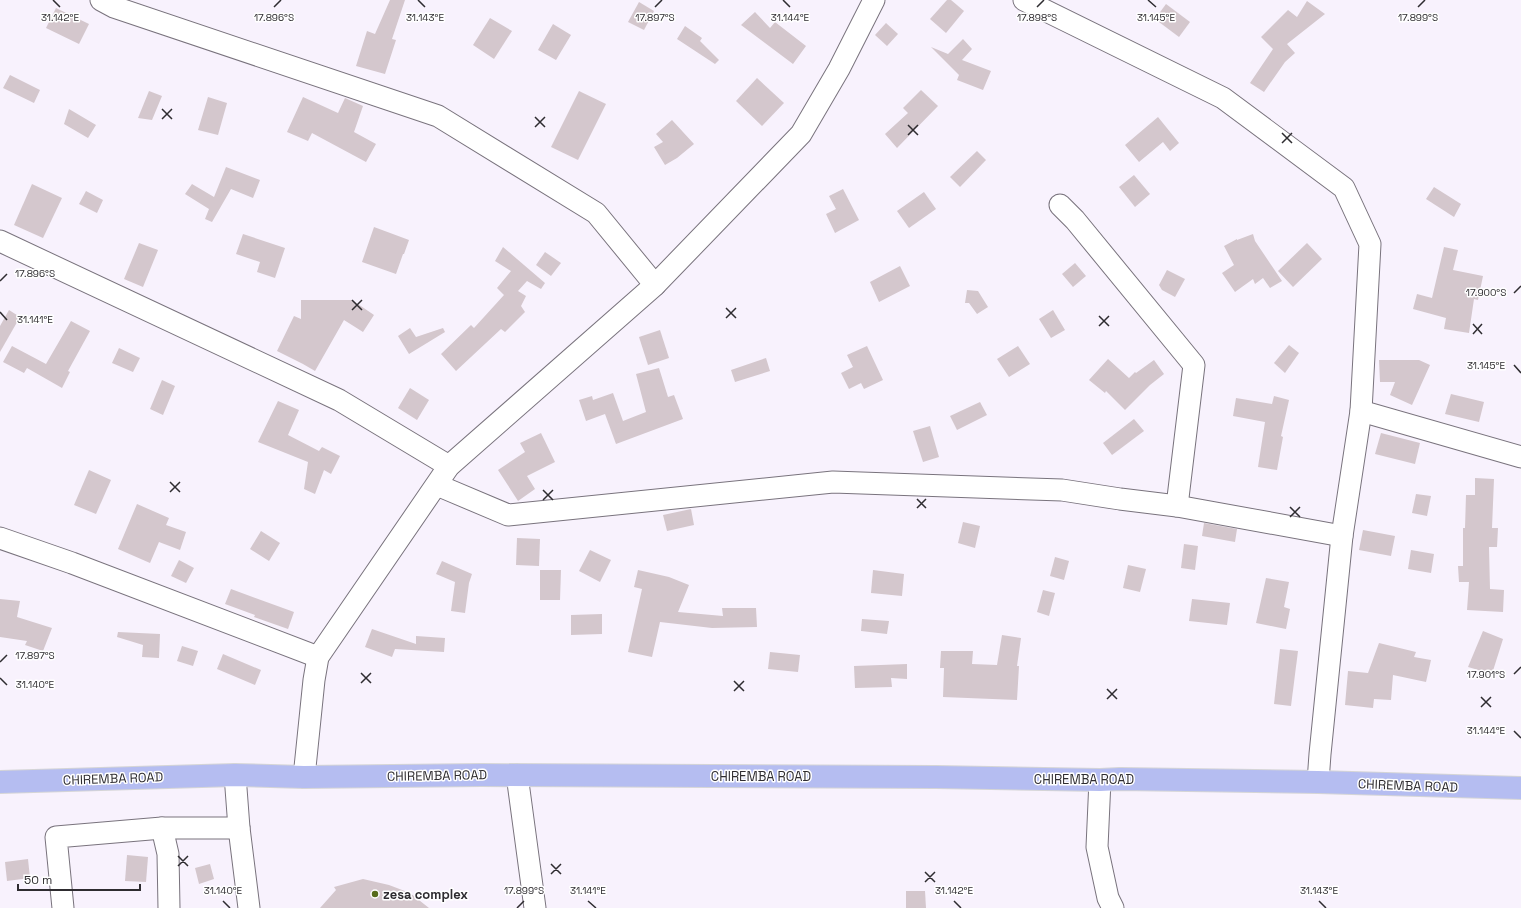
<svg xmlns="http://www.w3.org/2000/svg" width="1521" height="908" font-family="'Space Grotesk',sans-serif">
  <rect width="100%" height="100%" fill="#f8f2fd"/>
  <!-- building -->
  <g fill="#d4c7cd">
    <path d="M390,0H405L392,39L396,40L385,74L356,66L367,31L375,34Z"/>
    <path d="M947,0H951L964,11L946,33L930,19Z"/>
    <path d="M1307,1L1325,14L1287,44L1295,53L1285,62L1264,92L1250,83L1273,49L1261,37L1288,10L1297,17Z"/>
    <path d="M639,2L654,11L644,30L628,22Z"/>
    <path d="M1166,4L1190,22L1179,37L1155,19Z"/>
    <path d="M56,8L89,24L79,44L46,28Z"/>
    <path d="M755,12L770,28L775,22L806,46L793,64L741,25Z"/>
    <path d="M490,18L512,31L494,59L473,45Z"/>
    <path d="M886,23L898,34L887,46L875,35Z"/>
    <path d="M553,24L571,35L556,60L538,50Z"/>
    <path d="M685,26L702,38L700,41L719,60L715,64L677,39Z"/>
    <path d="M963,39L972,49L962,60L991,71L983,90L957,80L959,75L931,47L948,54Z"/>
    <path d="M10,75L40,90L34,103L3,88Z"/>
    <path d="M757,78L784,103L762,126L736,101Z"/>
    <path d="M921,90L938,106L897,148L885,134L908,113L903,108Z"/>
    <path d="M149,91L162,96L152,120L138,118Z"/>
    <path d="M579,91L606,104L578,160L551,147Z"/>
    <path d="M208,97L227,103L218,135L198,130Z"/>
    <path d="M303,97L338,113L345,98L363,106L354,132L376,144L366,162L312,133L308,141L287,132Z"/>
    <path d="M69,109L96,125L88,138L64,124Z"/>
    <path d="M1158,117L1179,143L1170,151L1163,142L1139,162L1125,145Z"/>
    <path d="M672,120L694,144L677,158L665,165L654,147L663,142L656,134Z"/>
    <path d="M977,151L986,160L960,187L950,177Z"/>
    <path d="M226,167L260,180L253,198L231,189L212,222L205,219L209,209L185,194L192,184L214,197Z"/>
    <path d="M1134,175L1150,194L1135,207L1119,187Z"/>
    <path d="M32,184L62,198L43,238L14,225Z"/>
    <path d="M1434,187L1461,204L1454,217L1426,199Z"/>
    <path d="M843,189L859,220L835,233L826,214L836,209L829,196Z"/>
    <path d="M86,191L103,200L97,213L79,204Z"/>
    <path d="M924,192L936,209L909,228L897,211Z"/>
    <path d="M374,227L409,240L404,254H403L396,274L362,262Z"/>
    <path d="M243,234L285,248L275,278L257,272L260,262L236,254Z"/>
    <path d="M1253,234L1255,241L1282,281L1270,288L1263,278L1255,284L1253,279L1235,292L1222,273L1234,265L1224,246L1237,239V240Z"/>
    <path d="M139,243L158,250L143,287L124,279Z"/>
    <path d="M1307,243L1322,259L1293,287L1278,271Z"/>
    <path d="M503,247L545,283L541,289L527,281L518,291L526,296L521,306L525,312L505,332L501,329L456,371L441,354L471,325L474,328L504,295L497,288L511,271L495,261Z"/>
    <path d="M1444,247L1458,250L1453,270L1483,276L1478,300L1474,299L1469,333L1444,329L1446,318L1413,309L1417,294L1432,298Z"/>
    <path d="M545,252L561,263L551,276L536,265Z"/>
    <path d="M1075,263L1086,276L1073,287L1062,274Z"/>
    <path d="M900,266L910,286L879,302L870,282Z"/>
    <path d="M1167,270L1185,279L1175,297L1162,290L1159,285Z"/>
    <path d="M967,290L978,291L988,307L977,314L969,303H965Z"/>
    <path d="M301,300H352L374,315L363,332L344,320L315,371L303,364L277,351L294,316L301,319Z"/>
    <path d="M9,310L20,317L0,352V326Z"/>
    <path d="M1053,310L1065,330L1051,338L1039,319Z"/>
    <path d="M71,321L90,331L68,371L70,372L62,388L27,368L24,373L3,362L12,346L46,364Z"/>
    <path d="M410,328L416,337L443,328L445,332L409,354L398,336Z"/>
    <path d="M660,330L669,358L648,365L639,337Z"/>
    <path d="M1289,345L1299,353L1285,373L1274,363Z"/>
    <path d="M867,346L883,380L864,389L861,383L849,389L841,373L853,367L847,355Z"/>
    <path d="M1018,346L1030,364L1009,377L997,359Z"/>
    <path d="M119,348L140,358L133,372L112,363Z"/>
    <path d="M766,358L770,371L735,382L731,370Z"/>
    <path d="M1108,359L1129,378L1135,372L1136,373L1154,360L1164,374L1150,385L1125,410L1106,391L1105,393L1089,380Z"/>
    <path d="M1379,360H1419L1430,365L1412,405L1390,395L1395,382H1380Z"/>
    <path d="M659,368L668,397L674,395L683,419L616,444L605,414L586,421L579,400L592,396L593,400L613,393L623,421L646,412L636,374Z"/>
    <path d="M162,380L175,386L163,415L150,409Z"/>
    <path d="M410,388L429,400L417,420L398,408Z"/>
    <path d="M1451,394L1484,402L1479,422L1445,414Z"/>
    <path d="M1274,396L1289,400L1281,436L1283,437L1277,470L1258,467L1265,422L1233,416L1236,398L1272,404Z"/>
    <path d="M278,401L299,410L288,435L319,451L322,447L340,456L331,474L324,470L315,494L304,489L308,462L258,442Z"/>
    <path d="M980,402L987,415L957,430L950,416Z"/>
    <path d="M1134,419L1144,431L1112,455L1103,443Z"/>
    <path d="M930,426L939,457L923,462L913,431Z"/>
    <path d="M541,433L555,462L527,476L535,489L518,501L498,470L525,452L520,443Z"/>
    <path d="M1381,433L1420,443L1415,464L1375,454Z"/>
    <path d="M89,470L111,480L96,514L74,505Z"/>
    <path d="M1475,478L1494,479L1492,528H1498L1497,547H1489L1490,589L1504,590L1503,612L1467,610L1469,582H1459L1458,566H1463V528H1465L1466,495H1475Z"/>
    <path d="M1416,494L1431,496L1427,516L1412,513Z"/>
    <path d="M137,504L169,518L166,525L186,532L180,550L159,542L150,563L118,549Z"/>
    <path d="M691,509L694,525L667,531L663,515Z"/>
    <path d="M963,522L980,526L975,548L958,543Z"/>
    <path d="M1204,523L1237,529L1235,542L1202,536Z"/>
    <path d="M1363,530L1395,536L1391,556L1359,550Z"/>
    <path d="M261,531L280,543L269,561L250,549Z"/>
    <path d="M517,538L540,539L539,566L516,565Z"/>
    <path d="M1184,544L1198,546L1195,570L1181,568Z"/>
    <path d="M590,550L611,560L600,582L579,571Z"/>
    <path d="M1411,550L1434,554L1431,573L1408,569Z"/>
    <path d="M1055,557L1069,561L1064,580L1050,576Z"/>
    <path d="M179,560L194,568L186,583L171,576Z"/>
    <path d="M442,561L472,574L469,583L465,613L451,611L455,582L436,574Z"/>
    <path d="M1128,565L1146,569L1140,592L1123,588Z"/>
    <path d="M540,570H561L560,600H540Z"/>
    <path d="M638,570L669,577L689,585L678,612L723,616L722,608H756L757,627L712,628L660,622L652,657L628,652L642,589L634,587Z"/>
    <path d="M873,570L904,574L902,596L871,593Z"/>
    <path d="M1266,578L1289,582L1284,607L1290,609L1286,629L1256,623Z"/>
    <path d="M231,589L294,612L288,629L254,617L255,615L225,604Z"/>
    <path d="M1043,590L1055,593L1049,616L1037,612Z"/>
    <path d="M0,599L20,601L17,617L52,628L43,651L25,645L27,641L0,637Z"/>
    <path d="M1192,599L1230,603L1227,625L1189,621Z"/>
    <path d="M602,614V634L571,635V615Z"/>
    <path d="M862,619L889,621L887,634L861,631Z"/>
    <path d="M372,629L416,644V636L445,638L444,652L395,649L392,657L365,647Z"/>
    <path d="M1483,631L1503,639L1492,674L1468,667Z"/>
    <path d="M118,632L160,634L159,658L142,657L143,645L117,637Z"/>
    <path d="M1002,635L1021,638L1017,666H1019L1017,700L943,697L944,668H940L941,651H973L972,664L997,665Z"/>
    <path d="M1379,643L1416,652L1414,657L1431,660L1426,682L1393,675L1391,700L1374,699L1373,708L1345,705L1348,671L1368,673Z"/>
    <path d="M182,646L198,651L193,666L177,661Z"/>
    <path d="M1280,649L1298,651L1291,706L1274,704Z"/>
    <path d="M770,652L800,655L798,672L768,669Z"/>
    <path d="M223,654L261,670L255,685L217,669Z"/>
    <path d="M907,664V679L891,678L892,687L855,688L854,666Z"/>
    <path d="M127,855L148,857L146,882L125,881Z"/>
    <path d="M28,859L30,878L7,881L5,862Z"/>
    <path d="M210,864L214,879L199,884L195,868Z"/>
    <path d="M363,879L389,885L410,893L429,908H320L336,890L334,887Z"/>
    <path d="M906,891H925L926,908H906Z"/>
  </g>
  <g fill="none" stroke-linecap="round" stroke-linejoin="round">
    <defs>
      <g id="minor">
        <path d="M101,0L114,7L438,116L596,213L655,285"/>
        <path d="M1024,0L1223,98L1344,188L1370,244L1361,411L1342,536L1320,754L1318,782"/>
        <path d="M1060,205L1075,220L1194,365L1177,506"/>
        <path d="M0,241L339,400L449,466"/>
        <path d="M1361,411L1521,457"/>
        <path d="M437,485L508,515L833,482L1062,490L1120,499L1177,506L1342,536"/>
        <path d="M0,538L72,563L318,657"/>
        <path d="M235,775L239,828L249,908"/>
        <path d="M517,775L535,908"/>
        <path d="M304,777L314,680L318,657L449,466L655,285L801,134L839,69L874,0"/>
        <path d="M1100,780L1097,847L1108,898L1113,908"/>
        <path d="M162,828L168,854L169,908"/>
        <path d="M63,908L56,837L162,828H239"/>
      </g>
      <path id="major" d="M0,782L235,775L304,777L481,775L936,777L1100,780L1120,779L1318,782L1521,788"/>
    </defs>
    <!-- minor casing -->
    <use href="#minor" stroke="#79737d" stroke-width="23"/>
    <!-- major casing -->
    <use href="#major" stroke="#d5d5d6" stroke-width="24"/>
    <!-- minor -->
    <use href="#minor" stroke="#fff" stroke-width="21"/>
    <!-- major -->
    <use href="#major" stroke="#b5bdf1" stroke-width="22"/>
  </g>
  <!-- ticks -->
  <path fill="none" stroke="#2e2c30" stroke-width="1.5" d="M53,0L60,7M418,0L425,7M783,0L790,7M1148,0L1156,7M274,7L281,0M655,7L662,0M1037,7L1044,0M1418,7L1425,0M162,109L172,119M535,117L545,127M162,119L172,109M908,125L918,135M535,127L545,117M1282,133L1292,143M908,135L918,125M1282,143L1292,133M0,281L7,274M1514,293L1521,286M352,300L362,310M726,308L736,318M352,310L362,300M0,312L7,320M1099,316L1109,326M726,318L736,308M1473,324L1482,334M1099,326L1109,316M1473,334L1482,324M1514,365L1521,373M170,482L180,492M543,490L553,500M170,492L180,482M917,499L926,508M543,500L553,490M1290,507L1300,517M917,508L926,499M1290,517L1300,507M0,662L7,655M361,673L371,683M1514,674L1521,667M0,678L7,685M734,681L744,691M361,683L371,673M1107,689L1117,699M734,691L744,681M1481,697L1491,707M1107,699L1117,689M1481,707L1491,697M1514,731L1521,738M178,856L188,866M551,864L561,874M178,866L188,856M925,872L935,882M551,874L561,864M925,882L935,872M223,901L230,908M588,901L596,908M954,901L961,908M1319,901L1326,908M517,908L524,901"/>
  <!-- markers -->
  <circle fill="#566b19" stroke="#fff" stroke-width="1.5" cx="375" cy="894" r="4"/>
  <g text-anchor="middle" stroke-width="3" stroke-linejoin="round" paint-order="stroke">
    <!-- street labels -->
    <g font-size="13" fill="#2e2c30" stroke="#fff">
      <text transform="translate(437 775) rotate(-1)" y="5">CHIREMBA ROAD</text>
      <text x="761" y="781">CHIREMBA ROAD</text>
      <text transform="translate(113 778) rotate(-2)" y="5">CHIREMBA ROAD</text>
      <text x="1084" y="784">CHIREMBA ROAD</text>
      <text transform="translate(1408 785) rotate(2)" y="5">CHIREMBA ROAD</text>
    </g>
    <!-- poi labels -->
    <g font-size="13" font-weight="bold" fill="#2e2c30" stroke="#fff" text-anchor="start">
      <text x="383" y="899">zesa complex</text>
    </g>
  </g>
  <g font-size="10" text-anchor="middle" fill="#2e2c30" stroke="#fff" stroke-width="3" stroke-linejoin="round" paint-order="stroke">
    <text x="1156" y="21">31.145°E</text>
    <text x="60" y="21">31.142°E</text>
    <text x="274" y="21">17.896°S</text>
    <text x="425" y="21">31.143°E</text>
    <text x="655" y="21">17.897°S</text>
    <text x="790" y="21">31.144°E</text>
    <text x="1037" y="21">17.898°S</text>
    <text x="1418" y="21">17.899°S</text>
    <text x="35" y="277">17.896°S</text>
    <text x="1486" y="296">17.900°S</text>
    <text x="35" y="323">31.141°E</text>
    <text x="1486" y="369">31.145°E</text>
    <text x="35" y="659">17.897°S</text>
    <text x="1486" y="678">17.901°S</text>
    <text x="35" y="688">31.140°E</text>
    <text x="1486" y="734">31.144°E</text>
    <text x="524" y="894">17.899°S</text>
    <text x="223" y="894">31.140°E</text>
    <text x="588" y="894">31.141°E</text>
    <text x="954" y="894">31.142°E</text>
    <text x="1319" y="894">31.143°E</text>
  </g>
  <!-- scale -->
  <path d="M18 884v6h122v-6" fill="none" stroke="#2e2c30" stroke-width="2"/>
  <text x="24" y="884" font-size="12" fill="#2e2c30" stroke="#ffffff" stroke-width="3" paint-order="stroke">50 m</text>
</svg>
